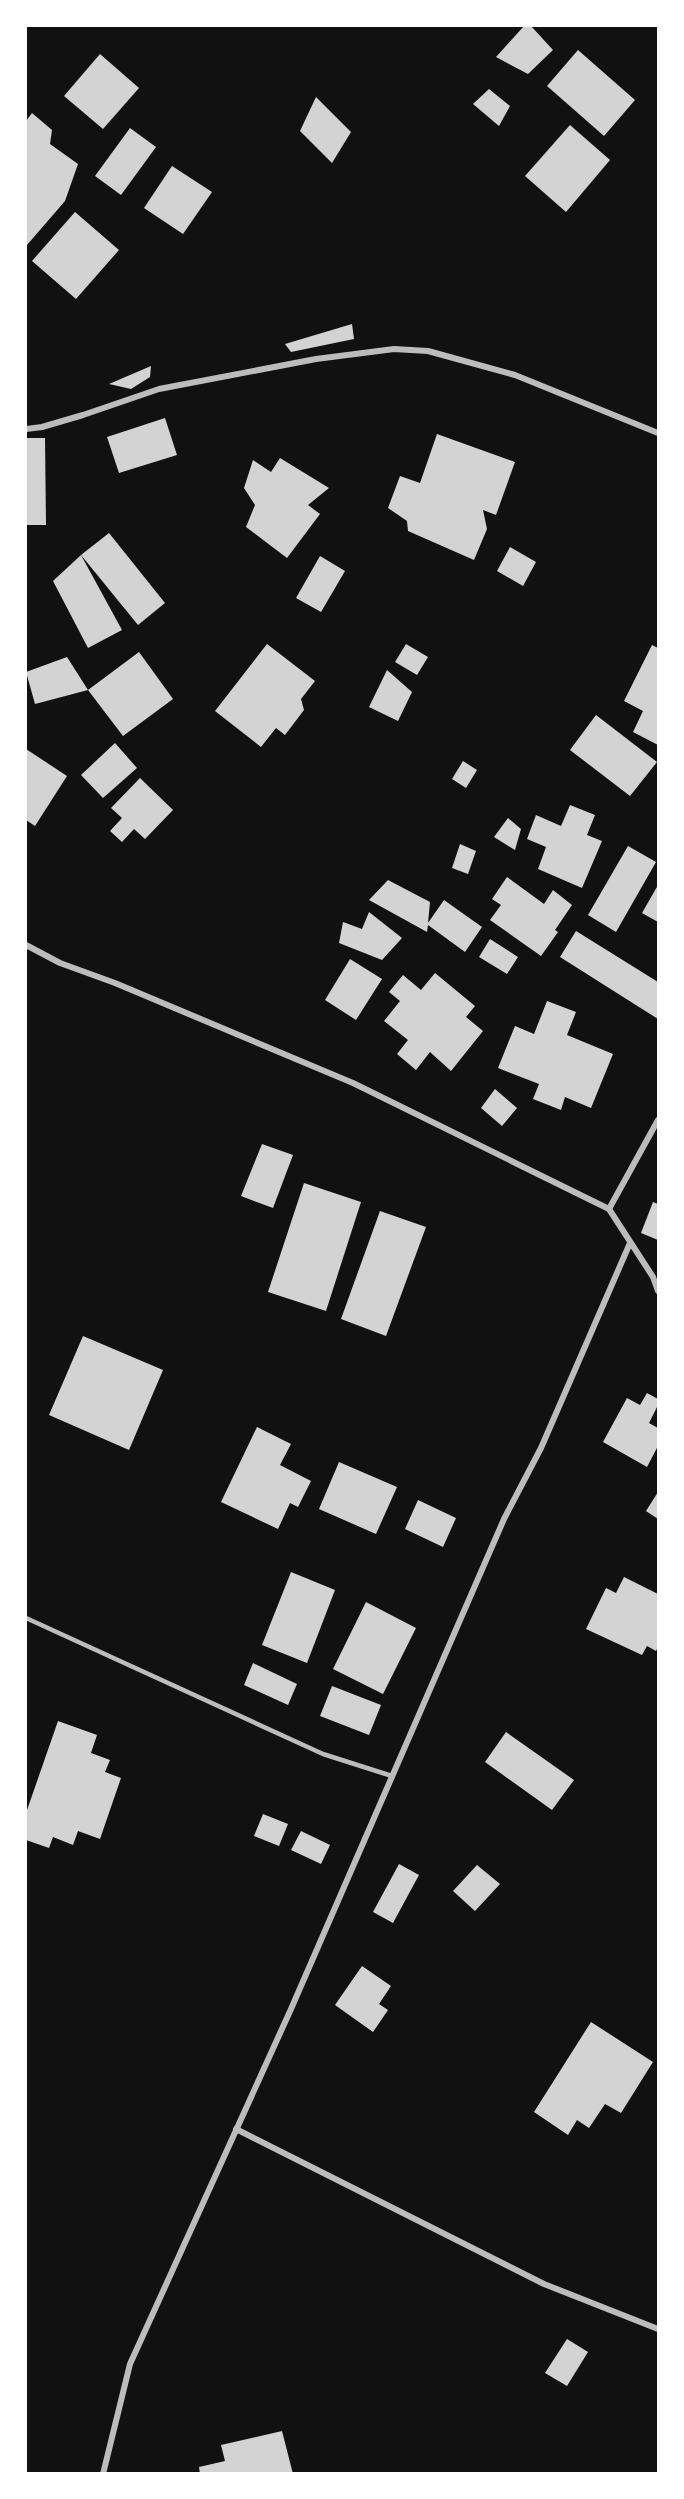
<svg xmlns="http://www.w3.org/2000/svg" width="684" height="2499" font-family="Mulish,sans-serif">
  <rect width="100%" height="100%" fill="#111"/>
  <!-- building -->
  <g fill="#d3d3d3">
    <path d="M524,26H531L553,50L528,74L496,57Z"/>
    <path d="M578,50L635,100L604,136L547,86Z"/>
    <path d="M100,54L139,88L103,129L64,96Z"/>
    <path d="M489,89L510,106L499,126L473,104Z"/>
    <path d="M316,97L351,132L332,163L300,131Z"/>
    <path d="M32,113L52,130L50,144L78,164L65,201L27,245L26,121Z"/>
    <path d="M570,125L610,160L566,212L525,176Z"/>
    <path d="M130,128L156,147L121,195L95,176Z"/>
    <path d="M172,166L212,192L183,234L144,208Z"/>
    <path d="M75,212L119,250L76,299L32,261Z"/>
    <path d="M352,324L354,339L291,352L285,344Z"/>
    <path d="M151,366L150,377L131,389L109,384Z"/>
    <path d="M165,418L177,455L119,473L107,437Z"/>
    <path d="M437,434L515,462L496,515L483,510L487,529L474,560L408,531L407,521L388,508L400,476L420,483Z"/>
    <path d="M26,438H45L46,525H26Z"/>
    <path d="M280,458L329,488L308,505L320,514L287,558L246,527L255,505L244,488L253,460L271,472Z"/>
    <path d="M109,533L165,603L138,625L81,555Z"/>
    <path d="M510,547L536,562L523,586L497,571Z"/>
    <path d="M81,555L122,630L88,648L53,581Z"/>
    <path d="M320,556L345,571L321,612L296,598Z"/>
    <path d="M267,644L315,681L301,699L304,710L285,735L276,728L261,747L215,711Z"/>
    <path d="M406,644L428,657L417,675L395,662Z"/>
    <path d="M652,645L658,648V745L633,732L643,711L624,701Z"/>
    <path d="M139,652L173,699L123,736L88,690Z"/>
    <path d="M67,657L88,690L35,704L26,672Z"/>
    <path d="M387,670L412,692L398,721L369,707Z"/>
    <path d="M596,715L657,762L630,796L570,750Z"/>
    <path d="M115,743L137,768L103,798L81,775Z"/>
    <path d="M26,749L67,776L35,826L26,820Z"/>
    <path d="M463,761L477,770L466,788L452,779Z"/>
    <path d="M140,778L173,810L145,839L134,829L122,842L110,831L122,818L111,808Z"/>
    <path d="M570,805L595,815L587,835L602,841L582,888L538,869L546,847L527,839L536,815L561,826Z"/>
    <path d="M508,818L521,829L515,850L494,837Z"/>
    <path d="M460,844L476,851L468,874L452,868Z"/>
    <path d="M628,846L656,862L616,932L588,915Z"/>
    <path d="M507,877L544,904L553,890L572,905L555,930L558,932L541,956L490,920L501,905L492,899Z"/>
    <path d="M388,880L430,902L428,923L444,900L482,927L465,952L428,925L427,932L369,900Z"/>
    <path d="M658,885V922L642,913Z"/>
    <path d="M369,912L402,938L382,960L339,943L343,922L362,929Z"/>
    <path d="M576,931L658,982V1019L560,957Z"/>
    <path d="M490,939L518,957L507,974L479,957Z"/>
    <path d="M350,959L382,979L356,1020L325,1000Z"/>
    <path d="M435,973L475,1006L466,1017L483,1031L451,1071L430,1052L416,1070L397,1054L408,1040L384,1021L400,1001L389,992L403,975L421,990Z"/>
    <path d="M547,1001L576,1012L567,1035L613,1054L591,1108L565,1097L561,1110L533,1099L539,1084L498,1068L515,1026L534,1034Z"/>
    <path d="M495,1089L517,1108L502,1126L481,1108Z"/>
    <path d="M262,1144L293,1155L273,1208L241,1196Z"/>
    <path d="M304,1183L361,1202L326,1311L268,1292Z"/>
    <path d="M653,1202L658,1204V1240L641,1233Z"/>
    <path d="M380,1211L426,1227L386,1336L341,1319Z"/>
    <path d="M83,1336L163,1370L129,1450L49,1415Z"/>
    <path d="M647,1393L658,1399V1405L649,1423L658,1428V1446L647,1467L603,1442L627,1398L640,1405Z"/>
    <path d="M257,1427L291,1444L280,1465L311,1481L298,1507L290,1503L278,1529L221,1502Z"/>
    <path d="M339,1462L397,1487L376,1534L319,1509Z"/>
    <path d="M658,1492V1519L646,1511Z"/>
    <path d="M418,1500L456,1518L443,1547L405,1529Z"/>
    <path d="M291,1572L335,1590L307,1663L262,1645Z"/>
    <path d="M624,1577L658,1594V1647L656,1651L647,1646L642,1655L586,1629L606,1588L616,1593Z"/>
    <path d="M366,1602L416,1628L383,1694L333,1669Z"/>
    <path d="M253,1663L297,1684L288,1705L244,1685Z"/>
    <path d="M332,1686L381,1705L369,1735L320,1716Z"/>
    <path d="M58,1721L97,1735L91,1753L110,1760L105,1772L121,1778L100,1839L78,1831L73,1845L53,1837L49,1848L26,1840V1813Z"/>
    <path d="M506,1732L574,1780L552,1810L485,1762Z"/>
    <path d="M263,1814L288,1824L279,1846L254,1836Z"/>
    <path d="M301,1831L330,1845L321,1864L291,1850Z"/>
    <path d="M399,1864L419,1875L393,1923L373,1912Z"/>
    <path d="M477,1865L500,1884L475,1911L453,1891Z"/>
    <path d="M362,1966L391,1986L379,2004L388,2010L373,2032L335,2005Z"/>
    <path d="M591,2022L653,2062L621,2113L605,2104L589,2128L577,2120L568,2135L534,2112Z"/>
    <path d="M567,2339L588,2352L567,2386L545,2373Z"/>
    <path d="M282,2431L293,2474H200L199,2467L225,2461L221,2445Z"/>
  </g>
  <g fill="none" stroke-linecap="round" stroke-linejoin="round">
    <!-- service -->
    <path stroke="#bcbcbc" stroke-width="4.5" d="M26,1618L323,1754L392,1776"/>
    <!-- minor -->
    <g stroke="#bcbcbc" stroke-width="6">
      <path d="M26,429L42,427L83,415L159,389L316,359L394,349L428,351L515,375L658,433"/>
      <path d="M26,945L60,963L115,983L353,1083L609,1209L653,1277L658,1291"/>
      <path d="M609,1209L658,1120"/>
      <path d="M236,2129L544,2284L658,2329"/>
      <path d="M103,2474L130,2364L291,2009L504,1519L541,1448L630,1243"/>
    </g>
  </g>
  <!-- border -->
  <rect width="684" height="2499" fill="none" stroke="#ffffff" stroke-width="54"/>
</svg>
